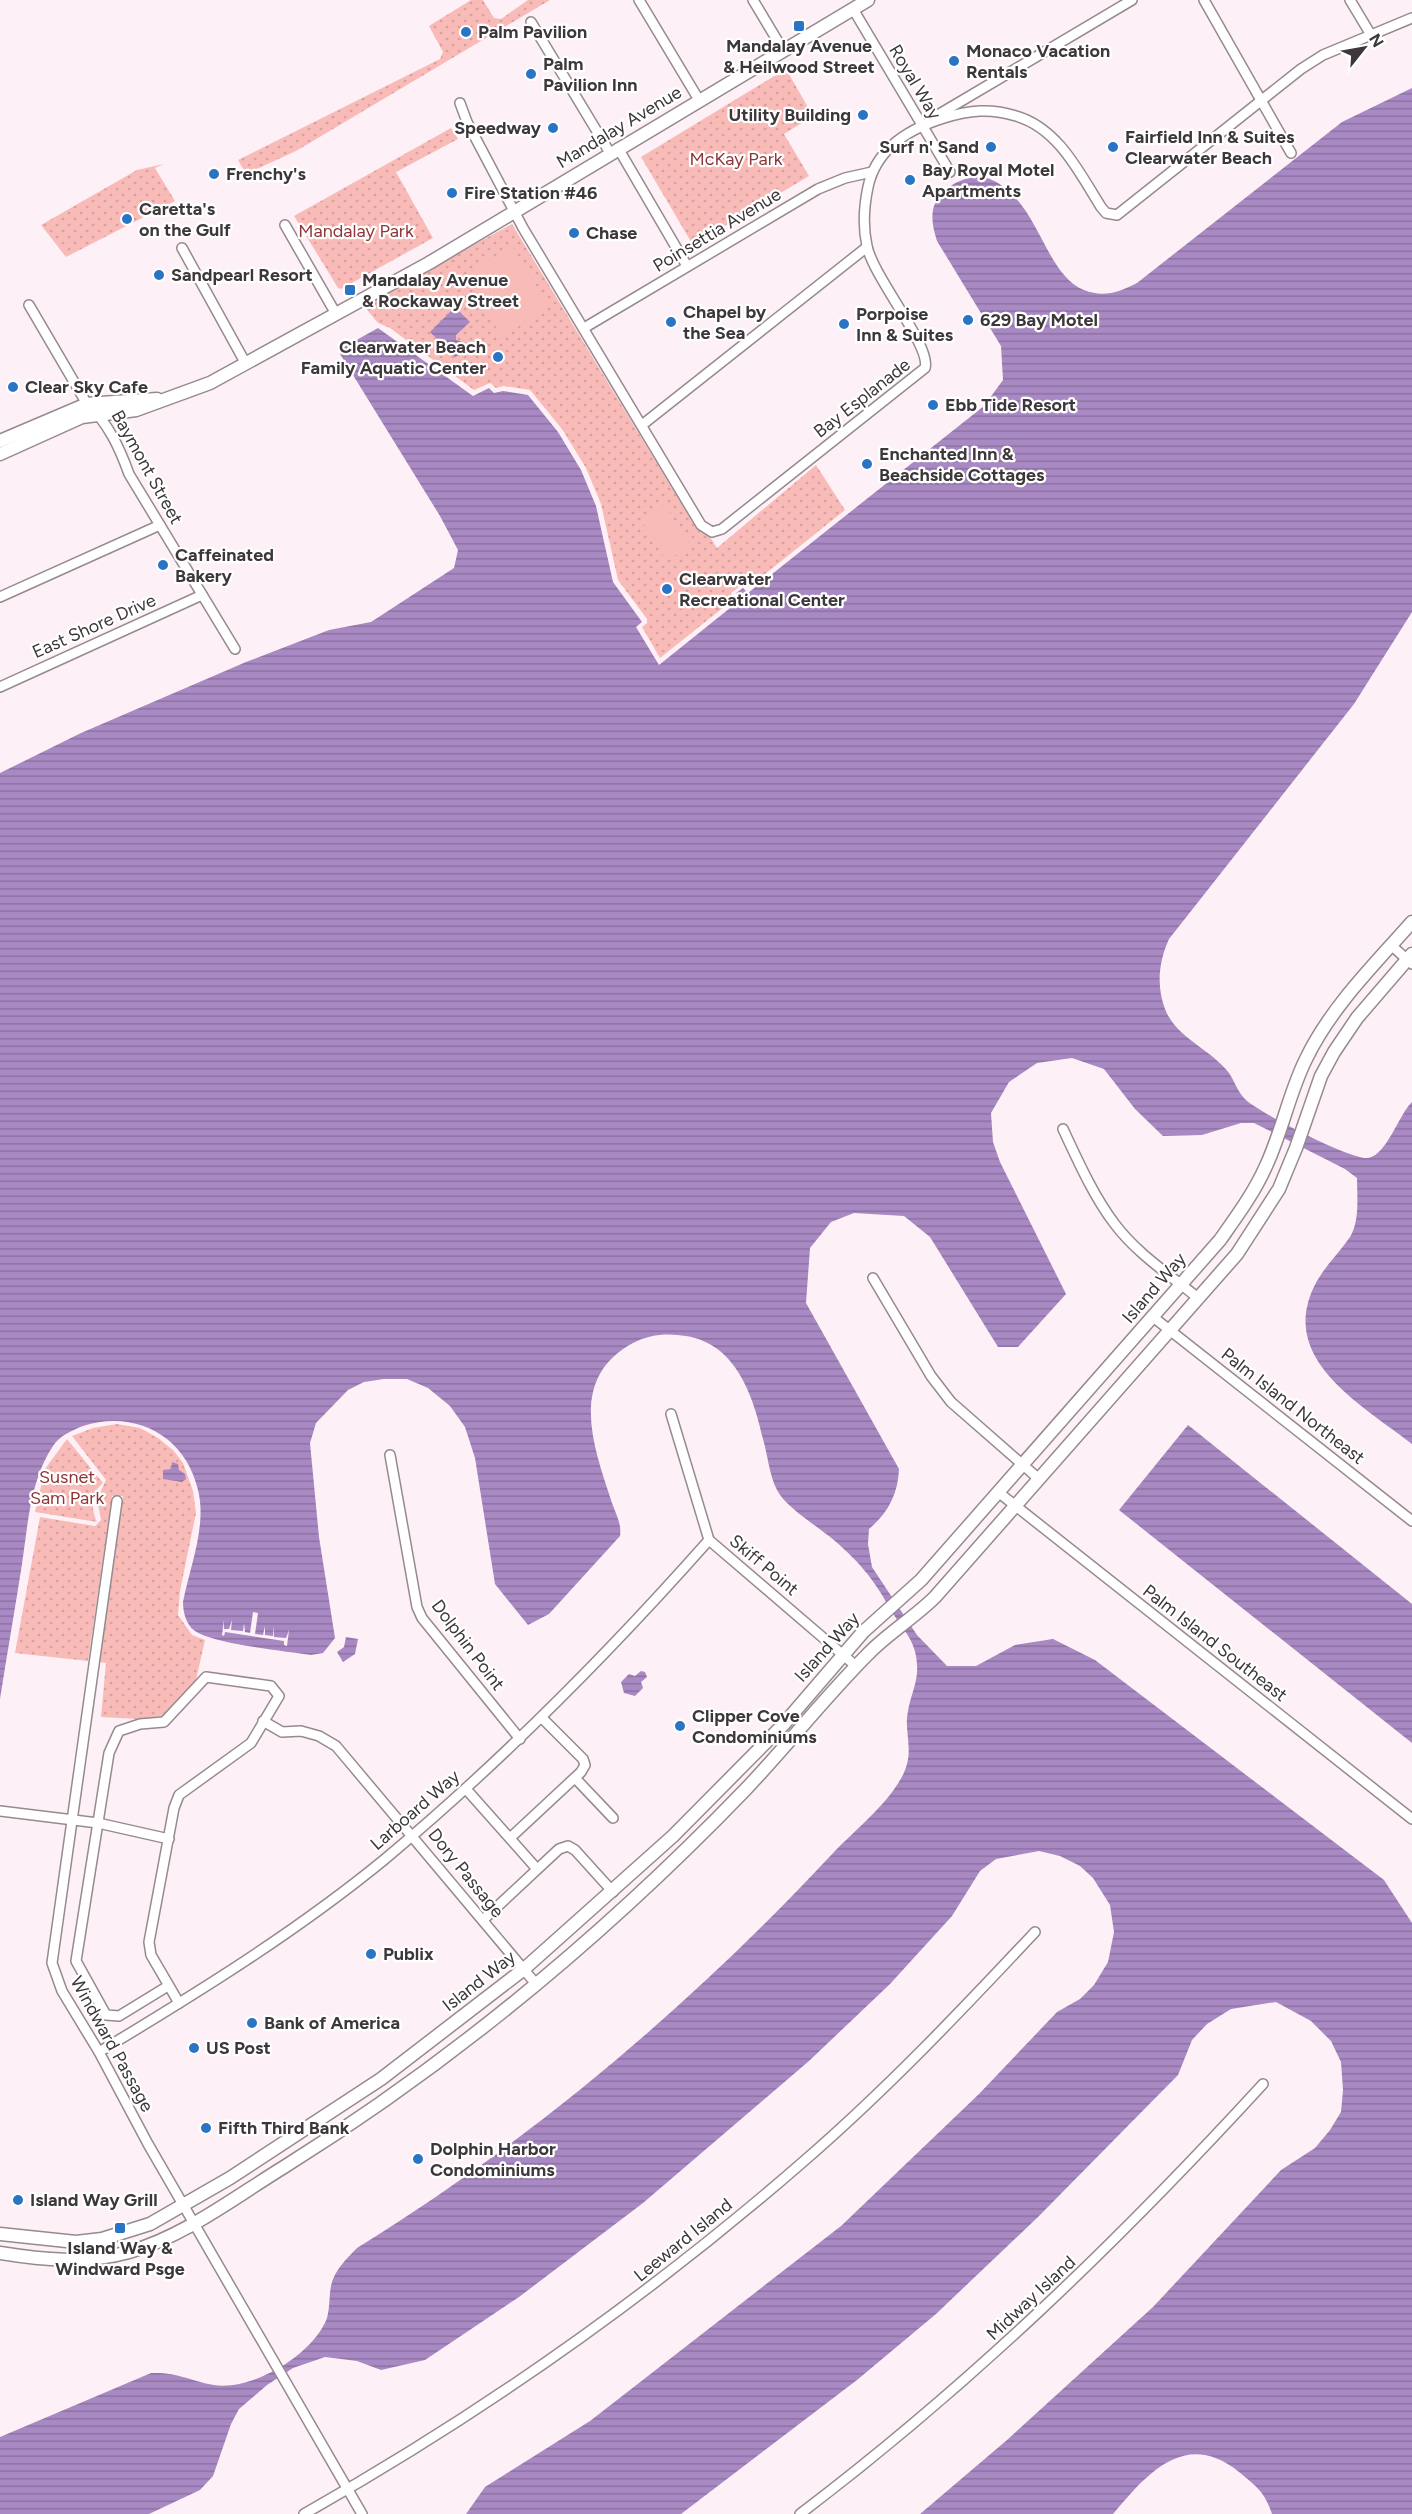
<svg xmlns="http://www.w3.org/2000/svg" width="1412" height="2514" font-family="Figtree,sans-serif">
  <defs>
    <pattern id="grass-dots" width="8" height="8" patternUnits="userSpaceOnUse" patternTransform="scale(1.5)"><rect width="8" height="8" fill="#f9bbb7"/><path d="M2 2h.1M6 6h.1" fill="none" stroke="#d6a19e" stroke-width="1.8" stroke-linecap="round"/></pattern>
    <pattern id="water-rules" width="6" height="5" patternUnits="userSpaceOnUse" patternTransform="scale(1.5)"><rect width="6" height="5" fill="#a989c3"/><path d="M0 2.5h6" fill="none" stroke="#8b719f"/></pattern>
  </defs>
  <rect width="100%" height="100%" fill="#fdf1f7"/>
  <!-- grass -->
  <g fill="url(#grass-dots)">
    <path d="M471,0H483L494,18L501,19L528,0H550L296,151L246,174L238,160L440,59L443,52L429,26Z"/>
    <path d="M786,69L813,116L784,134L809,176L693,245L641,157Z"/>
    <path d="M451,128L458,139L396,172L433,238L341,289L338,288L294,216Z"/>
    <path d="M164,164L155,168L175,201L66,257L41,225L137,170Z"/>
    <path d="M512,224L696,528L710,537L717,548L816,465L845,510L749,587L744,583L731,593L734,599L660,658L642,627L647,623V619L618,580L601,504L586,468L562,429L530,390L504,386L496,388L490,383L474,390L390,328L378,323L363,305Z"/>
    <path d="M117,1424L140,1428L158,1438L174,1451L183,1463L193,1491L196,1513L180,1591L178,1615L192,1635L205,1640L196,1680L162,1716L138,1719L101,1717L106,1663L99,1662L123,1496H112L88,1661L15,1653L40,1517L95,1526L101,1520L97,1499L106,1480L72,1436L93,1428Z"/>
    <path d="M67,1439L103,1483C90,1494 91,1507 97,1522L35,1512L45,1469Z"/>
  </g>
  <!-- garden -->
  <g fill="#f9bbb7">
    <path d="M512,246L549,307L502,337L464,275Z"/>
    <path d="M665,505L690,546L666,561L641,519Z"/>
  </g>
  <!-- water -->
  <g fill="url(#water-rules)">
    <path d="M1412,88V612L1354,704L1169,939C1159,961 1156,985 1165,1009C1176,1038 1211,1049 1229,1073C1235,1082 1238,1093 1246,1100C1260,1113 1351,1160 1368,1158C1387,1155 1399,1114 1412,1102V1444C1362,1405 1274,1358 1317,1281C1326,1265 1340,1252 1350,1237C1360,1221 1357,1196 1357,1178L1345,1169L1254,1123H1241L1202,1135L1163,1136L1135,1109L1104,1069L1072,1058L1037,1063L1009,1082L991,1113L993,1142L1000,1162L1066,1294L1018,1347H998L930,1237L904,1216L854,1213L831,1222L810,1248L806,1303L899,1469C898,1494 888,1513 869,1529L868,1544L872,1567L917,1635L947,1666H976L1015,1645L1053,1639L1095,1660L1384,1880L1412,1923V2514H1272C1265,2492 1256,2486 1239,2472C1185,2428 1146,2475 1113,2514H920L1007,2440L1153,2307L1281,2170L1315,2148L1330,2130L1341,2112L1343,2090L1341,2062L1331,2041L1311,2021L1276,2002L1231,2009L1207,2024L1192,2040L1178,2075L1039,2216L936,2314L857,2380L681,2514H466L485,2487L590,2421L841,2226L979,2094L1057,2012L1080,1999L1094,1985L1108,1962L1114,1932L1110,1905L1093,1878L1080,1866L1060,1856L1039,1851L996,1859L980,1871L952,1916L890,1984L809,2061L643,2203L519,2297L425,2360L381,2370L357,2361L325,2357L293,2368L267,2385L239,2409L231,2424L213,2476L200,2490L149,2514H0V2437L151,2373C178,2372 190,2381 214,2385C253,2391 314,2354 327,2318C330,2307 329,2297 331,2286C334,2271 346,2259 357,2248C533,2140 693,2003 834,1852C856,1829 899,1795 907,1764C912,1746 904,1728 908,1711C910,1698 916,1686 917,1673C919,1640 902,1631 888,1605C872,1577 859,1562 835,1541C819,1527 786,1508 777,1490C769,1474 768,1456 763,1439C753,1395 736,1344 686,1336C668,1333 650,1334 633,1343C568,1378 593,1445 611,1500C615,1513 622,1523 620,1536L549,1614L528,1625L495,1584L475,1458L465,1427L450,1406L428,1388L407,1379H384L364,1382L348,1390L316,1423L310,1443L319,1537L335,1638L323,1653L311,1655C285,1651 214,1644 195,1631C186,1625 183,1612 183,1602C190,1566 207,1526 198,1490C186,1436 135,1409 83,1426C73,1430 59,1436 53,1446C30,1480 28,1524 22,1564C15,1609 7,1654 0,1699V773L81,733L246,662L329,630L371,622L454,568L458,550L440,516L340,354L344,347L378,328L473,396L489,388L494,393L503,391L528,395L558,432L581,470L596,506L613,582L642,622L636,627L659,665L740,600L736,593L743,588L748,593L984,406L1003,380L1001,346L937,241C934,231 931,221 933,210C938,187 971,170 992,180C1039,201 1044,274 1084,290C1104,298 1119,292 1137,283L1342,122Z"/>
    <path d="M455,307L470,322L456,335V340L473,345V348L455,357L430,332Z"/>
    <path d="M1188,1425L1412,1604V1743L1119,1510Z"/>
    <path d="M172,1462L178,1464L179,1470L185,1474L186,1479L182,1482L163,1479V1470L171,1469Z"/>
    <path d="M346,1637L358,1639L355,1654L343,1662L337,1652L344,1647Z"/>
    <path d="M641,1671L645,1672L647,1677L641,1682L643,1688L635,1696L624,1693L621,1682L629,1674L635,1676Z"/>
  </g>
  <!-- pier -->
  <path fill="#fdf1f7" d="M253,1612L258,1613L255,1634L263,1635L265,1626V1635L273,1636L274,1626V1637L286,1638L289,1630L287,1646L284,1645V1641L225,1632L224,1636L222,1635L224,1620V1629H229L232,1620L231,1630L243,1631L244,1623L245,1632L250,1633Z"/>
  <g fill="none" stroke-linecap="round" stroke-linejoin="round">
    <defs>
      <g id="minor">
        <path d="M639,0L699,100"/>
        <path d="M753,0L783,50"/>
        <path d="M1204,0L1291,153"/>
        <path d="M1350,0L1371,35"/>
        <path d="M853,9L950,172"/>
        <path d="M531,22L610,153"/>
        <path d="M460,103L467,122L523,228L701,525L712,532L722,529L925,368C932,347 873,277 867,246C863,228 864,206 868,187C876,149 908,129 944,118C969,110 991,108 1016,116C1058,128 1079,172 1101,207L1106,213L1117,215L1301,69L1323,55L1412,18"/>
        <path d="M936,116L1132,0"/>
        <path d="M618,148L687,266"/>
        <path d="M285,225L336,314"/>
        <path d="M182,248L246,364"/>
        <path d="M29,305L87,404C108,422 120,449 129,474L235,649"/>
        <path d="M584,328L818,189L845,178L872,172"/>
        <path d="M642,425L867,247"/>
        <path d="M0,597L160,525"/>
        <path d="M0,687L202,595"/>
        <path d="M1391,945L1412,964"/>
        <path d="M1063,1129C1078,1161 1093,1195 1114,1223C1136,1253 1170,1275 1198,1298"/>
        <path d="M873,1278L931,1376L951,1402L1039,1479"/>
        <path d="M1153,1317L1412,1521"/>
        <path d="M671,1414L709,1540L856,1666"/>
        <path d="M390,1455L417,1607L422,1618L520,1739"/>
        <path d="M998,1492L1412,1819"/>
        <path d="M117,1501L52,1963L62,1991L99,2052L148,2144L362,2514"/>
        <path d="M263,1721L282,1732L301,1731L319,1736L336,1746L536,1984"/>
        <path d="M575,1778L613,1818"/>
        <path d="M466,1789L537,1869"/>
        <path d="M0,1811L98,1823L169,1839"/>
        <path d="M510,1838L581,1772L585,1765L583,1759L542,1718"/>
        <path d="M483,1920L559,1849L568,1846L575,1850L613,1892"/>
        <path d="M168,1986L119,2016L106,2015L76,1961L109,1753L119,1731L140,1724L164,1722L206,1677L271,1686L279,1696L251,1743L179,1795L174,1808L149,1942L151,1955L179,2003"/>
        <path d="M99,2052C197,1993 296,1932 385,1859C502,1761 608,1654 709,1540"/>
        <path d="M304,2514C483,2413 649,2296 804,2161C886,2090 961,2011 1035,1932"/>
        <path d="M800,2514C970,2385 1119,2241 1263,2084"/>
      </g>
      <g id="tertiary">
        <path d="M0,441L87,404L157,399"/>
        <path d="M0,454L82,417L136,410L210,383L429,263L868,0"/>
        <path d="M0,2234L76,2242L102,2239L150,2224L230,2178L381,2079L524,1969L673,1836L783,1725L863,1632L921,1580L1220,1240C1237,1216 1254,1193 1266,1166C1282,1132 1289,1093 1306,1059C1331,1007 1374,965 1412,922"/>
        <path d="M0,2253C43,2260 86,2264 129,2252C185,2236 235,2197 284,2167C452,2062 607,1933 745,1790C787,1746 825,1697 868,1654C888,1633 914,1618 935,1597L1237,1254L1279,1189L1296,1148L1321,1076L1334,1052L1357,1018L1412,954"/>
      </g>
    </defs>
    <!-- minor casing -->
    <use href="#minor" stroke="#958a8f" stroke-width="12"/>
    <!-- tertiary casing -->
    <use href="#tertiary" stroke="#958a8f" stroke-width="15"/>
    <!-- minor -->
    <use href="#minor" stroke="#fff" stroke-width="9"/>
    <!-- tertiary -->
    <use href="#tertiary" stroke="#fff" stroke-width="12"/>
  </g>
  <!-- markers -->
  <g fill="#2a74c4" stroke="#fff" stroke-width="2">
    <rect x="793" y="20" width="12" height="12" rx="3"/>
    <circle cx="466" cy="32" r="6"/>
    <circle cx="954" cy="61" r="6"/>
    <circle cx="531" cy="74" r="6"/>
    <circle cx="863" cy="115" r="6"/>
    <circle cx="553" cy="128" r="6"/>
    <circle cx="991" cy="147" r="6"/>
    <circle cx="1113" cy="147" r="6"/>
    <circle cx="214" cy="174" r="6"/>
    <circle cx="910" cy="180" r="6"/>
    <circle cx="452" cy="193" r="6"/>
    <circle cx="127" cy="219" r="6"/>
    <circle cx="574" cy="233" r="6"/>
    <circle cx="159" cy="275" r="6"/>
    <rect x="344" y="284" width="12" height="12" rx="3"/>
    <circle cx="968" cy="320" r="6"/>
    <circle cx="671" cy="322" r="6"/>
    <circle cx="844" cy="324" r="6"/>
    <circle cx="498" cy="357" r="6"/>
    <circle cx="13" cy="387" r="6"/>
    <circle cx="933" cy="405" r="6"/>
    <circle cx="867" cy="464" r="6"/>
    <circle cx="163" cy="565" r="6"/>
    <circle cx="667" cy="589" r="6"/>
    <circle cx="680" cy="1726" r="6"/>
    <circle cx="371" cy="1954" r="6"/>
    <circle cx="252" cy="2023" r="6"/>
    <circle cx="194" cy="2048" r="6"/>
    <circle cx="206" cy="2128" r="6"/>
    <circle cx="418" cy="2159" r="6"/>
    <circle cx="18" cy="2200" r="6"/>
    <rect x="114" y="2222" width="12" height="12" rx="3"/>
  </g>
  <g text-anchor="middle" stroke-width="4.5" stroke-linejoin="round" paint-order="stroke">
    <!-- poi labels -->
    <g font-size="18" font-weight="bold" fill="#3c373a" stroke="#fff" text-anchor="start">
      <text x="478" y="38">Palm Pavilion</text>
      <text x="799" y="52" text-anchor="middle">Mandalay Avenue<tspan x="799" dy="21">&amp; Heilwood Street</tspan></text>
      <text x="966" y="57">Monaco Vacation<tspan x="966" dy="21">Rentals</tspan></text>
      <text x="543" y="70">Palm<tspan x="543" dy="21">Pavilion Inn</tspan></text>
      <text x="851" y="121" text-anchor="end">Utility Building</text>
      <text x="541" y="134" text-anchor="end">Speedway</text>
      <text x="1125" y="143">Fairfield Inn &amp; Suites<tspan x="1125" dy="21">Clearwater Beach</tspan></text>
      <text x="979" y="153" text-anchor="end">Surf n' Sand</text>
      <text x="922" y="176">Bay Royal Motel<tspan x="922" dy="21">Apartments</tspan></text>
      <text x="226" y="180">Frenchy's</text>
      <text x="464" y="199">Fire Station #46</text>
      <text x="139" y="215">Caretta's<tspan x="139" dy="21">on the Gulf</tspan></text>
      <text x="586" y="239">Chase</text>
      <text x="171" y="281">Sandpearl Resort</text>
      <text x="362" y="286">Mandalay Avenue<tspan x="362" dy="21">&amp; Rockaway Street</tspan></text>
      <text x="683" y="318">Chapel by<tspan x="683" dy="21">the Sea</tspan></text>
      <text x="856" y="320">Porpoise<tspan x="856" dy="21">Inn &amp; Suites</tspan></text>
      <text x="980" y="326">629 Bay Motel</text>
      <text x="486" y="353" text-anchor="end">Clearwater Beach<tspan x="486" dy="21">Family Aquatic Center</tspan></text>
      <text x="25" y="393">Clear Sky Cafe</text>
      <text x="945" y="411">Ebb Tide Resort</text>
      <text x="879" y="460">Enchanted Inn &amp;<tspan x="879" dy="21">Beachside Cottages</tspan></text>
      <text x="175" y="561">Caffeinated<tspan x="175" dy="21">Bakery</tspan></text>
      <text x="679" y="585">Clearwater<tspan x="679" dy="21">Recreational Center</tspan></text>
      <text x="692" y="1722">Clipper Cove<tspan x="692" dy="21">Condominiums</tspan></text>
      <text x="383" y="1960">Publix</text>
      <text x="264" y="2029">Bank of America</text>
      <text x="206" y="2054">US Post</text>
      <text x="218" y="2134">Fifth Third Bank</text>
      <text x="430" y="2155">Dolphin Harbor<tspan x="430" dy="21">Condominiums</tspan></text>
      <text x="30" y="2206">Island Way Grill</text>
      <text x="120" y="2254" text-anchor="middle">Island Way &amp;<tspan x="120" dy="21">Windward Psge</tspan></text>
    </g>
    <!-- street labels -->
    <g font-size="18" fill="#3c373a" stroke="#fff">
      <text transform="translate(915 82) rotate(59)" y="6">Royal Way</text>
      <text transform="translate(619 127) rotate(-31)" y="6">Mandalay Avenue</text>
      <text transform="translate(717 230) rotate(-31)" y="6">Poinsettia Avenue</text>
      <text transform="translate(862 398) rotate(-38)" y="6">Bay Esplanade</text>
      <text transform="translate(147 467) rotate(61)" y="6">Baymont Street</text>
      <text transform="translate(94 626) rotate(-24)" y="6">East Shore Drive</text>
      <text transform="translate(1154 1288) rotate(-49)" y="6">Island Way</text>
      <text transform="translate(1293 1406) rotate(38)" y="6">Palm Island Northeast</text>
      <text transform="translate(764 1565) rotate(40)" y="6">Skiff Point</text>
      <text transform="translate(1215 1643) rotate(38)" y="6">Palm Island Southeast</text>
      <text transform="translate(468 1645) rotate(53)" y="6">Dolphin Point</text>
      <text transform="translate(827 1647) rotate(-48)" y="6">Island Way</text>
      <text transform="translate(415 1810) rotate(-41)" y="6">Larboard Way</text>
      <text transform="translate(466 1873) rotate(51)" y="6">Dory Passage</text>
      <text transform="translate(479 1981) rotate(-38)" y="6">Island Way</text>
      <text transform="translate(112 2044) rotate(61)" y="6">Windward Passage</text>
      <text transform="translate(683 2240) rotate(-39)" y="6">Leeward Island</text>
      <text transform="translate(1031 2298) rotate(-43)" y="6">Midway Island</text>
    </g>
    <!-- park labels -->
    <g font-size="18" fill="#8e3637" stroke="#fff">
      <text x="736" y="165">McKay Park</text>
      <text x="356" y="237">Mandalay Park</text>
      <text x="67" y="1483">Susnet<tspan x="67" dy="21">Sam Park</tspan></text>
    </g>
  </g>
  <!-- north arrow -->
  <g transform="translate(1364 48) rotate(59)" stroke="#ffffff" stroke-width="4.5" paint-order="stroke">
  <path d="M0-4.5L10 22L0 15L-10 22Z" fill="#3c373a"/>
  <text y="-9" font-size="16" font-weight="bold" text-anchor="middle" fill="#3c373a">N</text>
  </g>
</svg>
